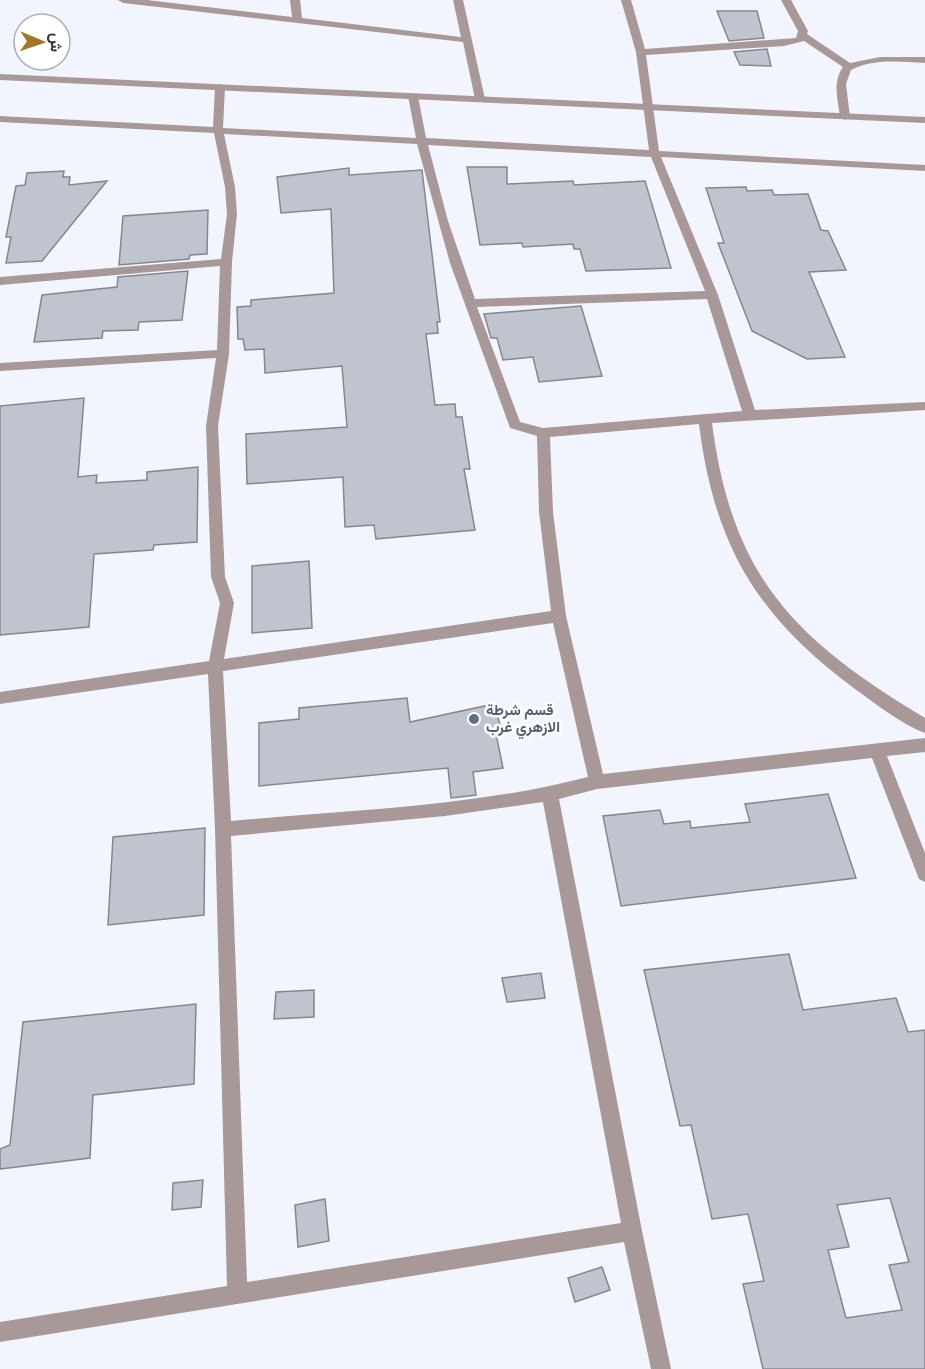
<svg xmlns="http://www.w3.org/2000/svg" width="925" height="1369" font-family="Inter,Vazirmatn,sans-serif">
  <rect width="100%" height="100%" fill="#f2f5fe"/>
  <!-- building -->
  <g fill="#c0c4cf" stroke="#838791" stroke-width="1.5" fill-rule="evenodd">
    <path d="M717,11H757L764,38L729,41Z"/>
    <path d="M767,49L771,66L740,65L734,52Z"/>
    <path d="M467,167H507V184L573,181L574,185L645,181L671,268L586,271L580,249H574L573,244L523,247L522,243L480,245Z"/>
    <path d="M349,168V175L422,170L440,322H437L438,333L426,334L435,405L455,404L456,417H462L470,469H464L475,530L376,539L374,525L345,527L343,477L247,484L246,434L347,427L342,366L265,373L264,349L245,350L243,339H238L237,307L251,306V300L334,293L331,209L281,213L277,177Z"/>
    <path d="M64,171L63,177H70L69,185L107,181L42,261L6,263L11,237H6L16,186L25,185L27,173Z"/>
    <path d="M746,187L747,191L772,190L774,195L808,194L821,230L828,231L846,270L809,272L845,357L807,359L752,331L718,243H724L706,188Z"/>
    <path d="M208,210L207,254L190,255L189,259L119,265L123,216Z"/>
    <path d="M188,271L182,320L139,322L138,330L103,331L102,338L34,342L42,295L117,287L118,277Z"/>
    <path d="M581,306L602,376L539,382L533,357L503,360L497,338H491L484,314Z"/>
    <path d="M84,398L78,477L97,475L96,483L147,480V472L198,467L197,542L154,545L153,550L94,554L89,627L0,635V406Z"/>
    <path d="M309,561L312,628L252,633V566Z"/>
    <path d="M407,698L410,722L494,704L501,728L495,729L503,768L473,772L476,795L451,798L448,768L259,786V723L299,719V708Z"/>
    <path d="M828,794L856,878L621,906L603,816L660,810L664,824L690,821L691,828L750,822L745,804Z"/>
    <path d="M205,828L204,915L108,925L113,837Z"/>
    <path d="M789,954L803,1010L896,998L908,1032L925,1030V1369H763L743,1284L764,1281L748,1214L712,1219L691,1125L680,1126L644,970ZM890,1198L909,1262L889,1265L902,1310L846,1318L828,1250L849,1247L837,1205Z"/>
    <path d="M541,973L545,998L507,1002L502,978Z"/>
    <path d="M314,990V1017L274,1019L276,992Z"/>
    <path d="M196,1004L194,1084L93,1095L90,1158L0,1169V1149L10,1145L23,1022Z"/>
    <path d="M203,1180L201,1207L172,1210L173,1183Z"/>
    <path d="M325,1199L329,1241L298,1247L295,1205Z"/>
    <path d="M602,1267L610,1290L575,1302L568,1278Z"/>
  </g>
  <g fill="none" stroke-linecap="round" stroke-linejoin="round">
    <!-- minor -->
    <g fill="#a99898" fill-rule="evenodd">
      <path d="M118,0H147L292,17L290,0H300L302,18L461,37L453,0H463L485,99L480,102L475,99L463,42L123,3Z"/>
      <path d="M621,0H631L645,49L796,38L798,31L781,0H791L808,31L807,34L850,63L880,57H925V63C901,62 874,58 851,70L846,84L850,117L845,120L840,117C838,100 832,82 843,67L804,41L784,46L646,55L659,151L925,165V171L661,157L718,295L755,410L925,402V410L712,423C732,578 795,640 925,718V733C901,724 876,704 855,689C757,617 714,545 699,424L550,437L553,512L566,616L603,774L925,738V752L887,756L925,853V882L919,879L917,874L872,758L597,789L559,799L642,1231L671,1369H651L624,1242L0,1342V1322L227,1286L215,829L208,674L0,704V692L209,661L220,603L211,577L206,426L216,358L0,371V363L217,350L220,266L0,285V277L221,259L227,214L225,187L214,133L0,122V116L213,127L215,87L220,84L225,87L223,128L416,138L408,96L413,93L418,96L426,138L649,150L636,52ZM224,134L417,144L450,263L509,425L510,428L537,436L539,512L551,611L224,659L234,603L225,577L218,426L229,354L232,262L237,214L235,187ZM428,145L651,157L705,291L475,299L448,221ZM707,299L742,411L543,428L520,422L477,307ZM553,623L588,777C472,807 349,810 231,821L223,671ZM543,802L621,1223L247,1282L231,836L445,816Z"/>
    </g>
    <!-- tertiary -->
    <path fill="#a99898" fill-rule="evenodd" d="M0,74L925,117V123L0,80Z"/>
  </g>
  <!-- markers -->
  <circle fill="#5c6f8a" stroke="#fff" stroke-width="2" cx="474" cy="719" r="6"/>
  <g text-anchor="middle" stroke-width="5" stroke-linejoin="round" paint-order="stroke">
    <!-- service labels -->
    <g font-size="15" font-weight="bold" fill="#4e5e75" stroke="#fff" text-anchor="start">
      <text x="486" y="715">قسم شرطة<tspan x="486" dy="17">الازهري غرب</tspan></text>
    </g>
  </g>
  <!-- north arrow -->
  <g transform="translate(42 42) rotate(92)"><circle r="28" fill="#ffffff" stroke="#adadaf" stroke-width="1.5"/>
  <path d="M0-4.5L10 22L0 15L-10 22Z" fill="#a27627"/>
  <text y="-9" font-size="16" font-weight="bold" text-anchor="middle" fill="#313236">ش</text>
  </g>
</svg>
